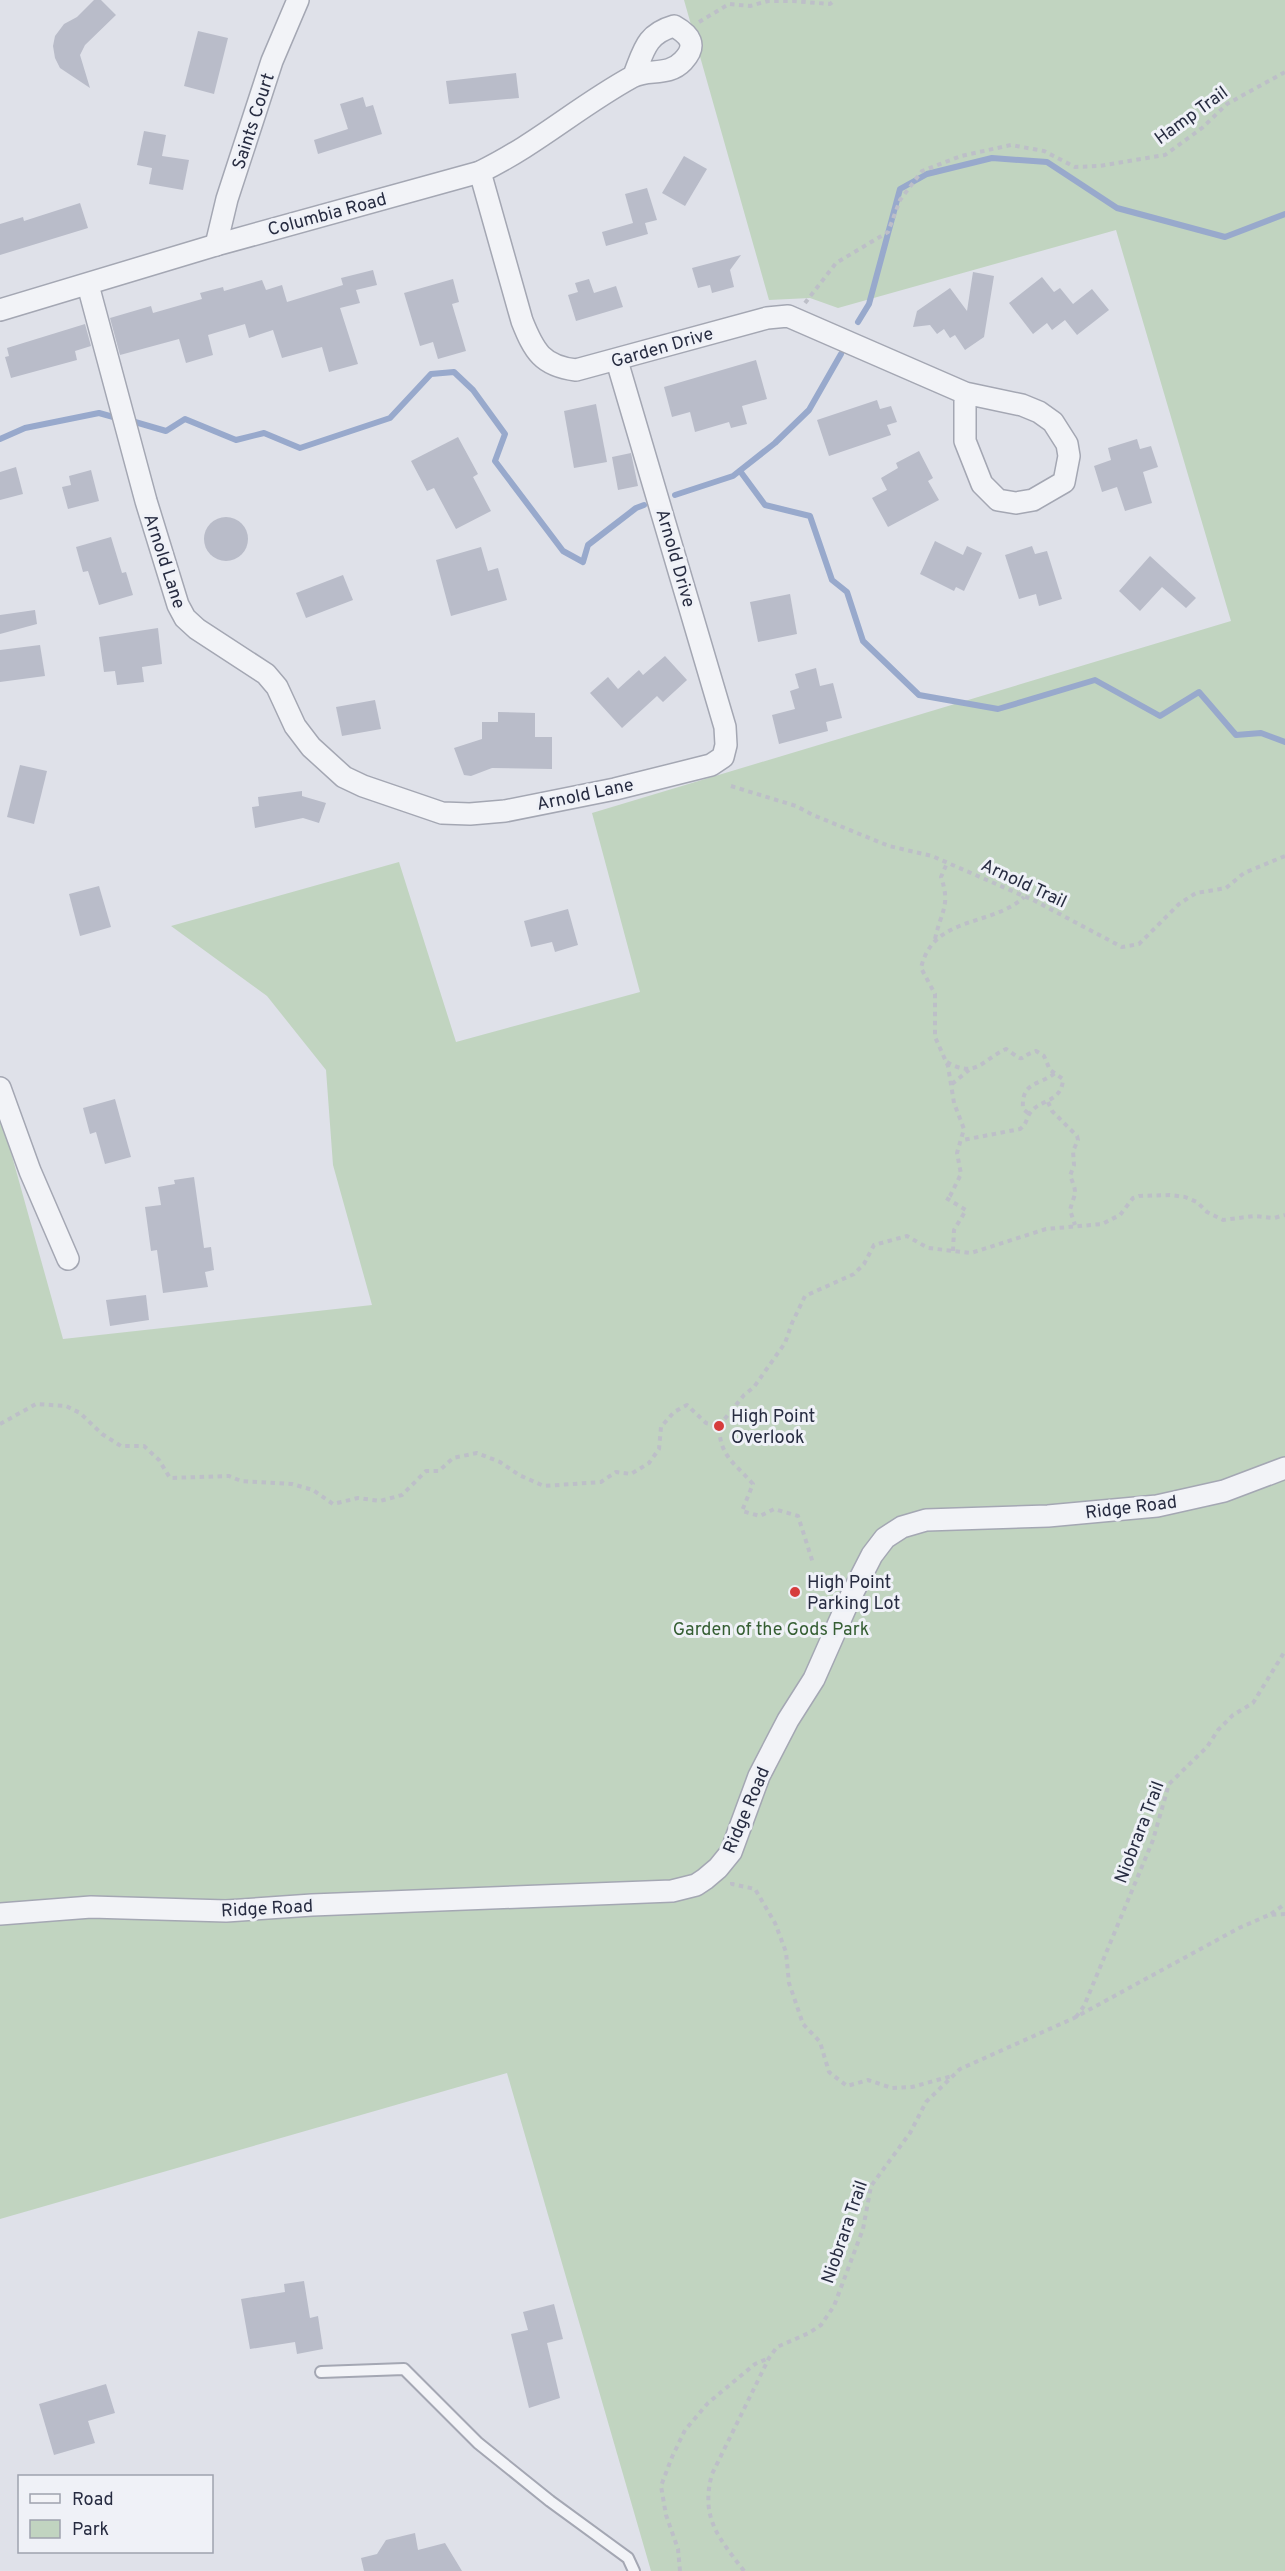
<svg xmlns="http://www.w3.org/2000/svg" width="1285" height="2571" font-family="Overpass,sans-serif">
  <rect width="100%" height="100%" fill="#dfe1e9"/>
  <!-- green -->
  <path fill="#c1d4c0" d="M684,0H1285V2571H651L507,2073L0,2219V1113L63,1339L372,1305L333,1165L326,1070L267,996L171,926L399,862L456,1042L640,992L592,813L1231,621L1116,230L838,308L810,298L769,300Z"/>
  <g fill="none" stroke-linecap="round" stroke-linejoin="round">
    <!-- stream -->
    <g stroke="#98a9cc" stroke-width="6">
      <path d="M858,322L869,304L900,189L927,174L992,158L1047,162L1117,208L1225,237L1285,214"/>
      <path d="M135,422L166,431L185,419L236,440L264,433L300,448L390,418L431,374L454,372L473,390L505,434L495,461L563,551L583,562L588,545L636,508L644,505"/>
      <path d="M0,439L25,428L99,413L117,418"/>
      <path d="M740,471L765,505L810,516L832,580L847,592L863,641L919,695L998,709L1095,680L1160,716L1199,692L1236,735L1261,733L1285,742"/>
      <path d="M675,495L733,476L775,443L809,410L841,354"/>
    </g>
  </g>
  <!-- building -->
  <g fill="#b9bcc9">
    <path d="M94,0H101L116,15L85,45L80,55L90,88L60,68L55,58L53,46L55,36L64,24L77,17Z"/>
    <path d="M198,31L228,38L214,94L184,86Z"/>
    <path d="M516,73L519,98L449,104L446,81Z"/>
    <path d="M363,97L366,107L373,105L382,134L318,154L314,140L348,129L340,104Z"/>
    <path d="M144,131L166,135L162,156L189,160L183,190L149,184L152,168L137,165Z"/>
    <path d="M684,156L707,169L685,206L662,193Z"/>
    <path d="M647,188L657,220L645,223L648,234L606,246L602,232L633,223L625,194Z"/>
    <path d="M80,203L88,228L0,255V224L23,217L24,221Z"/>
    <path d="M741,255L730,270L734,287L712,293L710,285L698,288L692,268Z"/>
    <path d="M373,270L377,285L356,290L360,303L340,308L358,364L329,372L322,347L282,358L273,330L249,338L245,324L208,335L213,355L186,363L179,339L120,355L110,318L151,306L153,313L202,299L200,293L223,287L224,291L262,280L266,290L282,285L287,302L343,285L341,278Z"/>
    <path d="M973,272L994,276L984,337L965,350L955,335L950,338L944,329L937,334L930,325L913,327L917,311L950,288L967,311Z"/>
    <path d="M1042,277L1054,292L1060,288L1073,304L1092,289L1109,310L1077,335L1065,320L1052,330L1047,323L1033,334L1009,303Z"/>
    <path d="M453,279L459,302L452,304L466,351L438,359L433,342L420,346L404,293Z"/>
    <path d="M589,279L594,293L616,286L623,307L576,321L568,295L578,292L575,283Z"/>
    <path d="M85,324L91,346L75,351L77,360L11,378L5,357L9,356L7,348Z"/>
    <path d="M756,360L767,399L742,406L747,424L731,428L729,422L695,432L690,412L672,417L664,387Z"/>
    <path d="M877,400L880,409L891,406L897,422L887,425L891,435L829,456L817,420Z"/>
    <path d="M596,404L607,462L574,468L564,411Z"/>
    <path d="M458,437L478,474L473,477L491,511L456,529L434,488L427,491L411,461Z"/>
    <path d="M1137,439L1140,449L1151,446L1158,467L1143,472L1152,503L1125,511L1117,487L1102,492L1094,466L1111,460L1108,448Z"/>
    <path d="M919,451L933,478L928,481L939,500L888,527L872,498L887,490L881,478L898,468L896,463Z"/>
    <path d="M631,453L638,486L618,490L612,457Z"/>
    <path d="M16,467L23,494L0,500V472Z"/>
    <path d="M91,470L99,501L68,509L62,487L71,485L69,476Z"/>
    <circle cx="226" cy="539" r="22"/>
    <path d="M111,537L122,573L126,572L133,595L99,605L88,571L83,572L76,547Z"/>
    <path d="M935,541L963,555L967,546L982,553L964,591L956,587L954,591L920,574Z"/>
    <path d="M1032,546L1035,554L1047,551L1062,599L1039,606L1036,594L1019,599L1005,555Z"/>
    <path d="M481,547L488,571L498,568L507,600L451,616L436,560Z"/>
    <path d="M1150,556L1196,598L1186,608L1162,587L1140,611L1119,591Z"/>
    <path d="M343,575L353,600L306,618L296,593Z"/>
    <path d="M790,594L797,634L758,642L750,602Z"/>
    <path d="M35,610L37,624L0,634V615Z"/>
    <path d="M158,628L162,664L142,667L144,682L117,685L115,671L104,672L99,637Z"/>
    <path d="M40,645L45,676L0,682V650Z"/>
    <path d="M665,656L687,680L663,702L657,696L622,728L590,693L608,677L618,689L639,670L643,675Z"/>
    <path d="M816,668L820,686L833,683L842,718L826,722L828,731L779,744L772,715L795,709L790,691L799,688L795,674Z"/>
    <path d="M375,700L381,729L342,736L336,707Z"/>
    <path d="M498,712L535,713V737H552V769L492,768L471,776L464,775L454,748L482,739V722H498Z"/>
    <path d="M20,765L47,771L34,824L7,817Z"/>
    <path d="M302,791V796L326,803L319,823L303,818L255,828L252,807L259,806L258,797Z"/>
    <path d="M99,886L111,927L80,936L69,894Z"/>
    <path d="M568,909L578,945L555,952L552,942L531,947L524,921Z"/>
    <path d="M115,1099L131,1157L105,1164L96,1132L90,1134L83,1108Z"/>
    <path d="M194,1177L204,1248L211,1247L214,1270L205,1272L208,1287L163,1293L157,1250L151,1251L145,1207L161,1205L158,1187L175,1184L174,1180Z"/>
    <path d="M146,1295L149,1320L110,1326L106,1300Z"/>
    <path d="M304,2281L310,2318L318,2316L323,2349L297,2354L295,2342L250,2349L241,2299L285,2292L284,2284Z"/>
    <path d="M554,2304L563,2339L547,2343L560,2398L529,2408L511,2334L528,2330L523,2312Z"/>
    <path d="M106,2384L115,2413L88,2421L95,2443L54,2455L39,2404Z"/>
    <path d="M415,2533L418,2550L445,2543L462,2571H364L361,2558L377,2554L386,2540Z"/>
  </g>
  <g fill="none" stroke-linecap="round" stroke-linejoin="round">
    <defs>
      <path id="lane" d="M321,2372L404,2369L478,2443L550,2501L628,2558L634,2571"/>
      <g id="street">
        <path d="M480,172L522,321C534,351 542,366 576,370L767,318L788,316L965,393L1022,405L1039,412L1053,422L1067,444L1069,456L1064,482L1033,500L1016,503L998,500L982,484L965,441V393"/>
        <path d="M216,245L227,199L272,61L298,0"/>
        <path d="M88,285L146,501L178,605L185,618L197,629L266,674L277,687L295,726L311,747L344,777L363,786L442,813L470,814L505,811L615,789L711,765L723,757L726,745L725,727L617,361"/>
        <path d="M0,310L216,245L480,172C536,145 579,106 632,77C648,68 668,77 683,61C698,45 690,35 674,26C646,34 644,50 634,75"/>
        <path d="M0,1088L30,1171L68,1259"/>
        <path d="M0,1914L91,1907L226,1911L312,1905L672,1891L696,1885L705,1879L718,1868L731,1852L759,1776L788,1720L814,1679L849,1600L872,1555L885,1538L902,1527L926,1520L1048,1516L1157,1506L1224,1491L1285,1468"/>
      </g>
    </defs>
    <!-- lane casing -->
    <use href="#lane" stroke="#a4a7b3" stroke-width="14"/>
    <!-- street casing -->
    <use href="#street" stroke="#a4a7b3" stroke-width="24"/>
    <!-- path -->
    <g stroke="#bdbfc8" stroke-width="4" stroke-dasharray="4.5 4.5" stroke-linecap="butt">
      <path d="M699,22L729,4L750,6L768,1H793L830,4L835,0"/>
      <path d="M805,303L836,263L888,232L900,200L922,171L961,156L1011,145L1044,151L1075,167L1099,166L1165,155L1202,128L1227,104L1285,72"/>
      <path d="M731,786L796,806L813,815L889,846L932,856L1035,901L1122,947L1139,944L1179,904L1196,893L1226,888L1244,873L1285,856"/>
      <path d="M935,939C941,911 951,906 941,877L947,863"/>
      <path d="M947,1062C976,1079 982,1060 1006,1049C1028,1064 1015,1058 1036,1051L1044,1056L1050,1070L1063,1079C1062,1103 1039,1099 1030,1113C1026,1119 1027,1124 1020,1129L963,1140"/>
      <path d="M952,1084L969,1070"/>
      <path d="M1048,1102L1052,1111L1077,1136L1078,1140L1073,1151L1074,1165L1070,1176C1078,1194 1075,1192 1070,1210L1075,1225"/>
      <path d="M1028,1113L1023,1109C1021,1081 1039,1086 1055,1073"/>
      <path d="M953,1251L954,1230L966,1210L946,1198L950,1196L961,1174L957,1153L964,1129L954,1103L948,1066L935,1037V994L921,968C933,915 992,927 1024,897"/>
      <path d="M0,1424L36,1404L66,1406L80,1413L102,1434L121,1446H144L159,1460L170,1478L229,1476L241,1481L292,1484L313,1490L333,1504L358,1498L380,1501L402,1495L426,1471H439L453,1458L477,1453L500,1462L519,1475L544,1486L601,1482L616,1472L631,1474L649,1463L659,1449L661,1427L674,1412L687,1405L706,1423L719,1426C720,1457 734,1462 753,1484L742,1511L760,1516L774,1509L798,1516L813,1563"/>
      <path d="M719,1426L744,1395L754,1387L785,1343L792,1323L805,1296L854,1274L864,1264L874,1245L907,1236L928,1248L971,1253L1046,1229L1102,1224L1120,1215L1133,1198L1139,1196L1170,1195L1185,1197L1197,1202L1207,1212L1223,1220L1254,1216L1274,1218L1285,1215"/>
      <path d="M732,1882V1884L755,1889L775,1923L786,1952L789,1983L803,2024L820,2042L829,2072L847,2086L868,2080L892,2088L912,2087L952,2076"/>
      <path d="M1271,1914L1285,1904"/>
      <path d="M1076,2017L1084,2006L1153,1840L1169,1784L1207,1747L1218,1730L1233,1715L1253,1703L1285,1651"/>
      <path d="M680,2571L678,2549L666,2515L661,2486L672,2457L685,2430L708,2403L755,2364L769,2358"/>
      <path d="M744,2571C719,2538 700,2518 712,2474L769,2358L777,2347L809,2333L821,2325L834,2306L863,2229L871,2186L910,2133L926,2102L960,2069L1074,2018L1239,1928L1269,1915L1285,1914"/>
    </g>
    <!-- lane -->
    <use href="#lane" stroke="#f2f3f7" stroke-width="10"/>
    <!-- street -->
    <use href="#street" stroke="#f2f3f7" stroke-width="21"/>
  </g>
  <!-- markers -->
  <g fill="#d63d3c" stroke="#eff1f7" stroke-width="2">
    <circle cx="719" cy="1426" r="6"/>
    <circle cx="795" cy="1592" r="6"/>
  </g>
  <g text-anchor="middle" stroke-width="6" stroke-linejoin="round" paint-order="stroke">
    <!-- street labels -->
    <g font-size="18" fill="#272c41" stroke="#eff1f7">
      <text transform="translate(1191 115) rotate(-36)" y="6">Hamp Trail</text>
      <text transform="translate(253 121) rotate(-72)" y="6">Saints Court</text>
      <text transform="translate(327 214) rotate(-15)" y="6">Columbia Road</text>
      <text transform="translate(662 347) rotate(-16)" y="6">Garden Drive</text>
      <text transform="translate(676 558) rotate(74)" y="6">Arnold Drive</text>
      <text transform="translate(165 561) rotate(72)" y="6">Arnold Lane</text>
      <text transform="translate(585 794) rotate(-12)" y="6">Arnold Lane</text>
      <text transform="translate(1024 883) rotate(25)" y="6">Arnold Trail</text>
      <text transform="translate(1131 1507) rotate(-7)" y="6">Ridge Road</text>
      <text transform="translate(746 1810) rotate(-67)" y="6">Ridge Road</text>
      <text transform="translate(1139 1832) rotate(-69)" y="6">Niobrara Trail</text>
      <text transform="translate(267 1908) rotate(-3)" y="6">Ridge Road</text>
      <text transform="translate(844 2232) rotate(-71)" y="6">Niobrara Trail</text>
    </g>
    <!-- poi labels -->
    <g font-size="18" fill="#272c41" stroke="#eff1f7" text-anchor="start">
      <text x="731" y="1422">High Point<tspan x="731" dy="21">Overlook</tspan></text>
      <text x="807" y="1588">High Point<tspan x="807" dy="21">Parking Lot</tspan></text>
    </g>
    <!-- park labels -->
    <g font-size="18" fill="#355e33" stroke="#eff1f7">
      <text x="771" y="1635">Garden of the Gods Park</text>
    </g>
  </g>
  <!-- legend -->
  <rect x="18" y="2475" width="195" height="78" fill="#eff1f7" stroke="#9fa2ae" stroke-width="1.5"/>
  <rect x="30" y="2494" width="30" height="9" fill="#f2f3f7" stroke="#9fa2ae" stroke-width="1.5"/>
  <text x="72" y="2505" font-size="18" fill="#272c41">Road</text>
  <rect x="30" y="2520" width="30" height="18" fill="#c1d4c0" stroke="#9fa2ae" stroke-width="1.5"/>
  <text x="72" y="2535" font-size="18" fill="#272c41">Park</text>
</svg>
